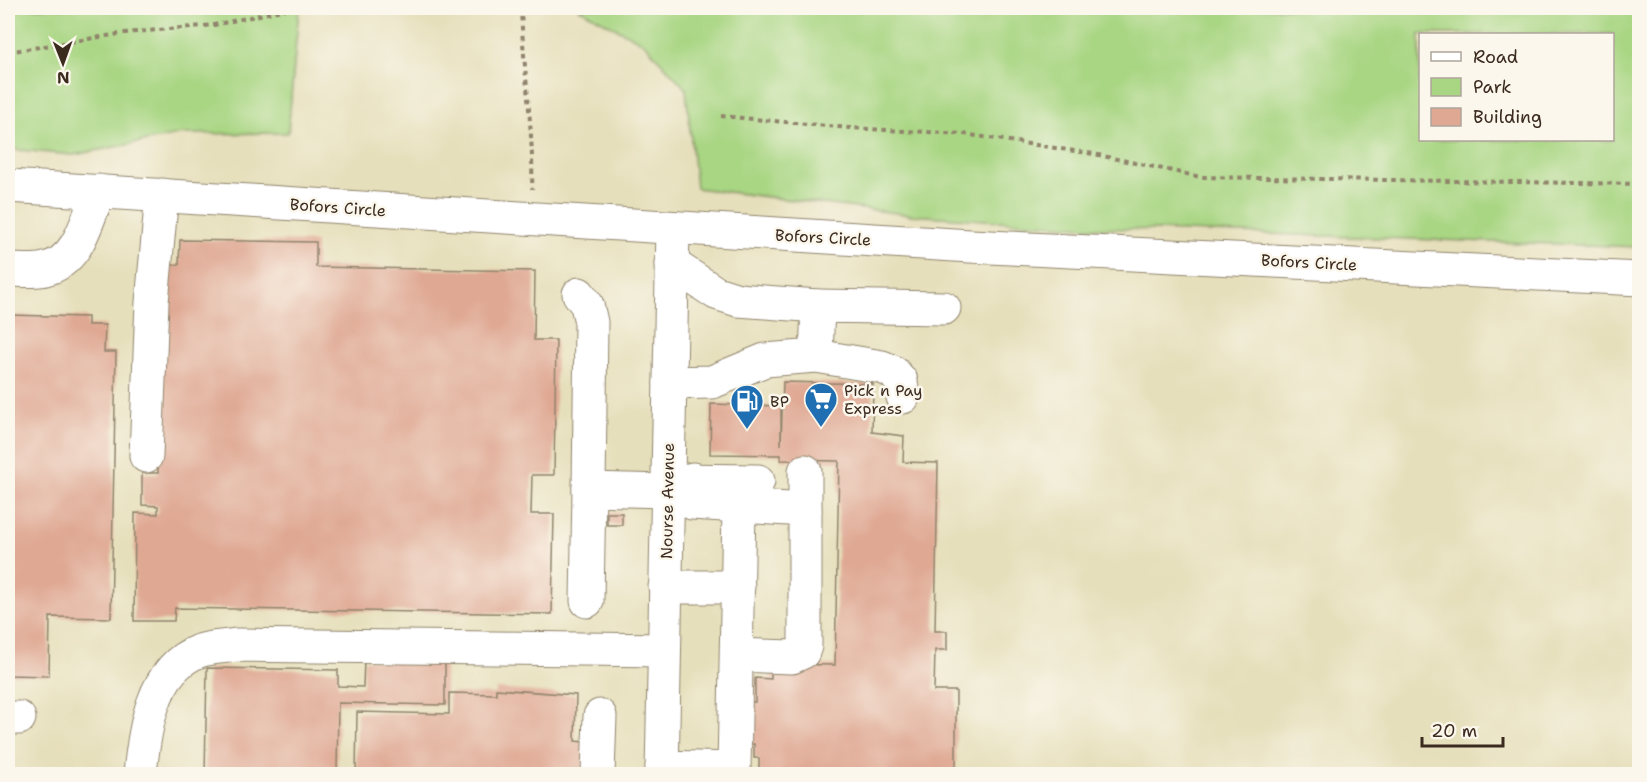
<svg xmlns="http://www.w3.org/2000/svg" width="1647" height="782" font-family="'Shantell Sans',sans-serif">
  <rect width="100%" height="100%" fill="#fbf7ec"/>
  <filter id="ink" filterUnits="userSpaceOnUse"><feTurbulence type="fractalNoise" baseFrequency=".0167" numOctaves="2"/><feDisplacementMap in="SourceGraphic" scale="12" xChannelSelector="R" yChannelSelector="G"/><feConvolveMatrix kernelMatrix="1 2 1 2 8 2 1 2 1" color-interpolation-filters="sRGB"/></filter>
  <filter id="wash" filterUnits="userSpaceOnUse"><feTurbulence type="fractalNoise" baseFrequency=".008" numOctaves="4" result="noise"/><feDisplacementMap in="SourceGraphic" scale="24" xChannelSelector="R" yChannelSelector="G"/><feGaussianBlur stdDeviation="1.35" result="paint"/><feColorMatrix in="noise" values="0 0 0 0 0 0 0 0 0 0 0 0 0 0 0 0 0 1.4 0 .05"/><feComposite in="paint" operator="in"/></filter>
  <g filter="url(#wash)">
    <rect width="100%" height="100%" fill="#e6dfbb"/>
    <!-- green -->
    <g fill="#a9d683" stroke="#728050" stroke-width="1.5" fill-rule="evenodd">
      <path d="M8,8H299L288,133L183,134L73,155L8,149Z"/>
      <path d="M578,8H1639V247L1098,228L912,215L696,188L686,89L644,43ZM1420,34H1612V140H1420Z"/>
    </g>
    <g id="blocks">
      <!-- building -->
      <g fill="#dfa893">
        <path d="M180,240L316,242V267L535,271L534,340H556L554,475H532L531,514H554L552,614L175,608L174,621H134L135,513L158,514V506L142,505V473H158L162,265H179Z"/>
        <path d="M8,315L88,317V325H105L104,352H116L111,618L50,617L49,676L8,675Z"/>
        <path d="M783,382L873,384L872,432L904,436L903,462L938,463L935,631H947V650H935L934,691H956V774H759V758H754V744H744L750,702H755V678L771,679V664L835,665L839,461L781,460V455L710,454L711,404L781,406V445Z"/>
        <rect x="607" y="513" width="15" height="12"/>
        <path d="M364,660L445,661V705L338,703L337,774H205L207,668L338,670V686L363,687Z"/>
        <path d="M496,689L576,695L575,741L584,742L583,774H356L357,712L449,714V693L496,694Z"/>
      </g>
    </g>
  </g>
  <g filter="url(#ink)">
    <use href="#blocks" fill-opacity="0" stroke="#90846c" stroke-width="1.5"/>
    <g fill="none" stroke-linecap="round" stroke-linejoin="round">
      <defs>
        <g id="minor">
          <path d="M8,186L970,246L1640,279"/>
          <path d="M672,264L716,293L738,300L818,306"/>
          <path d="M8,270C19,270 34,272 45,269C79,262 87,219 99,191"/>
          <path d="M579,294L587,305L591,322L589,489"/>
          <path d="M816,356L818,306L944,308"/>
          <path d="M670,383L712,382L765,360L816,356L882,367L893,372L901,381L903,397"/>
          <path d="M146,456L152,302L162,195"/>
          <path d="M693,479L692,503L805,510V646L803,652L792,657L737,655"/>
          <path d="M672,480L758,481"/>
          <path d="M805,510V471"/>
          <path d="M665,587H738"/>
          <path d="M587,601L589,489L667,491"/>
          <path d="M8,718H19"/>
          <path d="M662,767L734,769L739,508"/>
          <path d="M140,774C144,732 152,668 199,651C210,647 224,647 236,645L664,650"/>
          <path d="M598,774L600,716"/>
          <path d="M662,774L673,228"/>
        </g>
      </defs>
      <!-- minor casing -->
      <use href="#minor" stroke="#90846c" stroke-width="35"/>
      <!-- path -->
      <g stroke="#90846c" stroke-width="4" stroke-dasharray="4.5 4.5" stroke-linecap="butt">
        <path d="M521,8C523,68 534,128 532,189"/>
        <path d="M8,52L125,33L214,25L291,8"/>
        <path d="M721,116L849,128L964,134L1094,154L1200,177L1640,184"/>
      </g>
      <!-- minor -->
      <use href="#minor" stroke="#fff" stroke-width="33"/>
    </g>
  </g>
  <!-- icons -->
  <defs>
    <symbol id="supermarket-pin" viewBox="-11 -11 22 30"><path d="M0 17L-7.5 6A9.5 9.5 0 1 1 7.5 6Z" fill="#1f6fb2" stroke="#fbf7ec"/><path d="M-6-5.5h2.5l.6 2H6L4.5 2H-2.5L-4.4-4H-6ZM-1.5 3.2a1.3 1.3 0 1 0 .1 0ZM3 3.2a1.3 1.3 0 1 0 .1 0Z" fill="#fff"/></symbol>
    <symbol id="fuel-pin" viewBox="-11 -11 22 30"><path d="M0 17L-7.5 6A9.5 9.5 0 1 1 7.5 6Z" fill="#1f6fb2" stroke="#fbf7ec"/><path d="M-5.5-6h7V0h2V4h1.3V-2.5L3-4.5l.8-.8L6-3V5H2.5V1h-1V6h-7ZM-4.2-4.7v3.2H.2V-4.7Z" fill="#fff"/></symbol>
  </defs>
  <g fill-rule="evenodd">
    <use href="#supermarket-pin" x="802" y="380" width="38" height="52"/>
    <use href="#fuel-pin" x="728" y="382" width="38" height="52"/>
  </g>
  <g text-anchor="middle" stroke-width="5" stroke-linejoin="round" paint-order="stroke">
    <!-- street labels -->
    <g font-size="16" fill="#3b2a1e" stroke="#fbf7ec">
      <text transform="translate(338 207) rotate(4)" y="6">Bofors Circle</text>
      <text transform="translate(823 237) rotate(3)" y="6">Bofors Circle</text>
      <text transform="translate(1309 262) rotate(3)" y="6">Bofors Circle</text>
      <text transform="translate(667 501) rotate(-89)" y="6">Nourse Avenue</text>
    </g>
    <!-- poi labels -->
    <g font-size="16" fill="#3b2a1e" stroke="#fbf7ec" text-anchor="start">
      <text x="844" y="396">Pick n Pay<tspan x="844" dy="18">Express</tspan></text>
      <text x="770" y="407">BP</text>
    </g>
  </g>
  <!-- margin -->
  <rect width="1647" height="782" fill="none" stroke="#fbf7ec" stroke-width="30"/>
  <!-- legend -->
  <rect x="1419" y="33" width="195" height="108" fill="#fbf7ec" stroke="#aea59a" stroke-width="1.5"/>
  <rect x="1431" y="52" width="30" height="9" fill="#ffffff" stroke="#aea59a" stroke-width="1.5"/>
  <text x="1473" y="63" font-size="18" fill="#3b2a1e">Road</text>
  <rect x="1431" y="78" width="30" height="18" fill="#a9d683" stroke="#aea59a" stroke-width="1.5"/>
  <text x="1473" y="93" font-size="18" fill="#3b2a1e">Park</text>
  <rect x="1431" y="108" width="30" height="18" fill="#dfa893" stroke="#aea59a" stroke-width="1.5"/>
  <text x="1473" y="123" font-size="18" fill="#3b2a1e">Building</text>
  <!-- north arrow -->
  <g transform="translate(63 63) rotate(179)" stroke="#fbf7ec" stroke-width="4.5" paint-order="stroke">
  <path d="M0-4.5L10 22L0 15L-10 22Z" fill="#3b2a1e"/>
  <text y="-9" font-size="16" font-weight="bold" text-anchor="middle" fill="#3b2a1e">N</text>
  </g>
  <!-- scale -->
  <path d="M1422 737v9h81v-9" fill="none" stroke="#3b2a1e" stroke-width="3"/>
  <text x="1431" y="737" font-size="18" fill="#3b2a1e" stroke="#fbf7ec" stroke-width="4.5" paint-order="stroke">20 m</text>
</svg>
